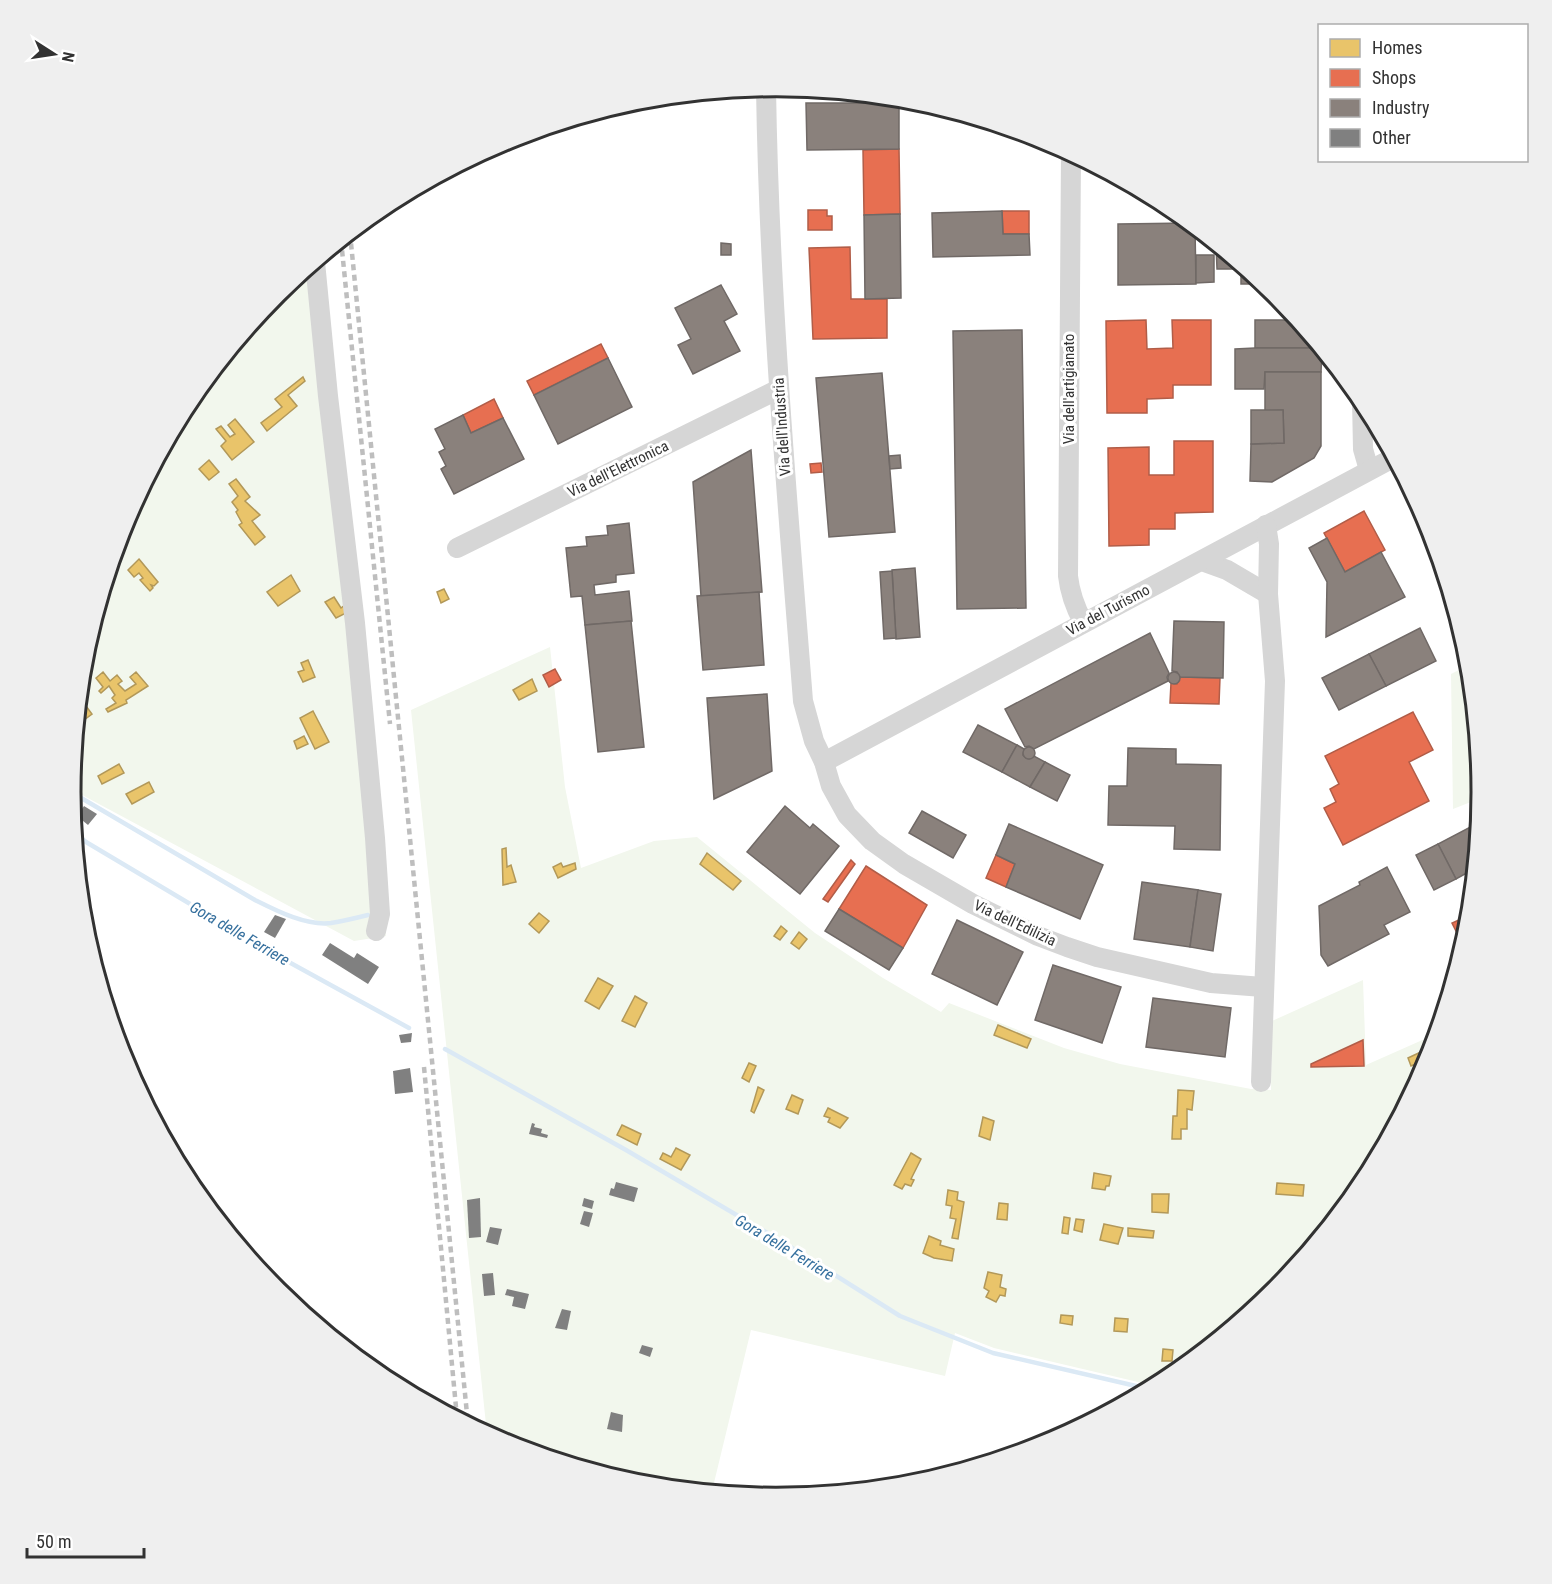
<svg xmlns="http://www.w3.org/2000/svg" width="1552" height="1584" font-family="'Roboto Condensed',sans-serif">
  <rect width="100%" height="100%" fill="#fff"/>
  <!-- green -->
  <g fill="#f2f7ed">
    <path d="M312,264L327,414L386,936L354,941L71,789L84,654L124,522L190,400L277,293Z"/>
    <path d="M550,647L565,787L581,868L654,841L697,837L815,933L883,978L941,1012L949,1003L1064,1048L1120,1064L1251,1089L1271,1090L1272,1021L1363,980L1366,1065L1436,1034L1428,1062L1362,1184L1275,1291L1168,1379L1155,1386L994,1348L955,1333L945,1376L751,1330L712,1491L638,1484L506,1444L487,1434L411,710Z"/>
    <path d="M1469,665L1481,798L1453,809L1451,674Z"/>
  </g>
  <!-- homes -->
  <g fill="#e9c46a" stroke="#b29859" stroke-width="1.5">
    <path d="M303,377L305,381L288,395L297,406L267,431L261,423L282,407L275,399Z"/>
    <path d="M235,419L254,442L232,460L221,446L226,441L216,429L221,426L230,437L235,434L228,425Z"/>
    <path d="M209,460L219,472L209,480L199,469Z"/>
    <path d="M236,479L250,497L245,501L260,515L252,521L265,537L255,545L239,525L242,523L236,512L238,510L232,502L238,496L229,484Z"/>
    <path d="M139,559L158,582L154,586L151,585L153,588L150,591L140,580L143,578L139,573L134,577L128,570Z"/>
    <path d="M291,575L300,591L278,606L267,592Z"/>
    <path d="M444,589L449,599L441,603L437,592Z"/>
    <path d="M334,597L341,608L345,605L348,612L336,618L325,602Z"/>
    <path d="M308,660L315,677L303,682L298,672L304,670L301,663Z"/>
    <path d="M103,672L110,681L117,675L122,681L118,684L125,691L136,684L130,677L136,672L148,686L126,700L127,703L108,712L106,709L116,703L112,698L115,695L109,686L101,693L99,691L103,687L96,678Z"/>
    <path d="M532,679L537,691L519,700L513,690Z"/>
    <path d="M86,706L92,714L84,720L78,711Z"/>
    <path d="M313,711L329,742L315,749L300,718Z"/>
    <path d="M304,736L308,744L297,749L294,741Z"/>
    <path d="M119,764L124,773L102,784L98,776Z"/>
    <path d="M149,782L154,792L132,804L126,794Z"/>
    <path d="M506,848L507,867L511,865L516,882L503,885L502,849Z"/>
    <path d="M707,853L741,881L733,890L700,864Z"/>
    <path d="M561,863L563,867L575,863L576,869L558,878L553,867Z"/>
    <path d="M539,913L549,921L539,933L529,924Z"/>
    <path d="M781,926L787,931L780,940L774,936Z"/>
    <path d="M799,932L807,939L799,949L791,943Z"/>
    <path d="M598,978L613,986L599,1009L585,1001Z"/>
    <path d="M635,996L647,1003L635,1027L622,1021Z"/>
    <path d="M998,1025L1031,1039L1027,1048L994,1035Z"/>
    <path d="M1427,1049L1429,1058L1411,1066L1408,1058Z"/>
    <path d="M749,1063L756,1066L749,1082L742,1078Z"/>
    <path d="M758,1087L764,1090L754,1113L751,1111Z"/>
    <path d="M1178,1090L1194,1091L1192,1110L1187,1109V1129H1181V1139H1172L1173,1116H1177Z"/>
    <path d="M792,1095L803,1100L798,1114L786,1109Z"/>
    <path d="M828,1108L848,1118L840,1128L828,1122L830,1118L824,1116Z"/>
    <path d="M983,1117L994,1121L990,1140L979,1136Z"/>
    <path d="M622,1125L641,1134L637,1145L617,1135Z"/>
    <path d="M676,1148L690,1155L681,1170L660,1159L663,1153L671,1157Z"/>
    <path d="M911,1153L921,1159L911,1179L914,1180L911,1186L905,1184L902,1189L894,1185Z"/>
    <path d="M1094,1173L1111,1176L1109,1186H1106L1105,1190L1092,1188Z"/>
    <path d="M1277,1183L1304,1185L1303,1196L1276,1194Z"/>
    <path d="M948,1190L958,1192L957,1200L964,1202L958,1239L952,1238L956,1219L950,1218L952,1206L946,1205Z"/>
    <path d="M1152,1194H1169L1168,1213L1152,1212Z"/>
    <path d="M999,1203L1008,1204L1007,1220L997,1219Z"/>
    <path d="M1064,1217L1070,1218L1068,1234L1062,1233Z"/>
    <path d="M1076,1219L1084,1220L1082,1232L1074,1230Z"/>
    <path d="M1104,1224L1123,1228L1118,1244L1100,1240Z"/>
    <path d="M1128,1228L1154,1231L1153,1238L1128,1236Z"/>
    <path d="M929,1236L941,1241L940,1245L954,1249L952,1261L934,1258L923,1253Z"/>
    <path d="M988,1272L1002,1275L1000,1287L1006,1289L1005,1296L1000,1295L996,1302L986,1297L989,1291L984,1288Z"/>
    <path d="M1061,1315L1073,1316L1072,1325L1060,1323Z"/>
    <path d="M1115,1318L1128,1319L1127,1332L1114,1331Z"/>
    <path d="M1163,1349L1173,1350L1172,1361H1162Z"/>
  </g>
  <!-- shops -->
  <g fill="#e76f51" stroke="#b15d48" stroke-width="1.5">
    <path d="M899,149L900,214L864,215L863,150Z"/>
    <path d="M808,210H827V216H832V230H808Z"/>
    <path d="M1002,211H1029V234H1003Z"/>
    <path d="M850,247L851,299H887V338L813,339L809,248Z"/>
    <path d="M1146,320L1147,349L1173,348L1172,320H1211V385H1173V398L1147,399V413H1107L1106,321Z"/>
    <path d="M601,344L608,358L534,395L527,381Z"/>
    <path d="M494,399L503,418L471,433L463,415Z"/>
    <path d="M1174,441H1213V512L1175,513V529H1149V545L1109,546L1108,448L1149,447V475H1174Z"/>
    <path d="M821,463L822,472L811,473L810,464Z"/>
    <path d="M1421,509L1428,522L1435,545L1417,510Z"/>
    <path d="M1364,511L1385,550L1345,572L1324,533Z"/>
    <path d="M555,669L561,680L549,687L543,675Z"/>
    <path d="M1180,677L1220,678L1219,704L1170,703L1171,683L1177,684Z"/>
    <path d="M1413,712L1433,750L1409,762L1429,801L1343,845L1324,808L1336,802L1330,789L1339,784L1325,756Z"/>
    <path d="M996,855L1015,864L1006,887L986,878Z"/>
    <path d="M851,860L855,864L828,902L823,899Z"/>
    <path d="M866,866L927,905L903,948L839,909Z"/>
    <path d="M1461,919L1467,931L1458,935L1452,923Z"/>
    <path d="M1363,1040L1364,1066L1311,1067V1064Z"/>
  </g>
  <!-- industry -->
  <g fill="#8a817c" stroke="#706966" stroke-width="1.5">
    <path d="M806,103H899V149L807,150Z"/>
    <path d="M1002,211L1003,234H1029L1030,255L933,257L932,213Z"/>
    <path d="M900,214L901,298L865,299L864,215Z"/>
    <path d="M1190,223L1195,228L1196,284L1118,285V224Z"/>
    <path d="M721,243L731,244V255H721Z"/>
    <path d="M1216,245L1235,260V269H1217Z"/>
    <path d="M1196,255H1214V282L1196,283Z"/>
    <path d="M1241,265L1264,284H1241Z"/>
    <path d="M721,285L737,314L724,321L740,351L693,374L678,345L691,339L675,308Z"/>
    <path d="M1255,320H1297L1320,348H1255Z"/>
    <path d="M1022,330L1026,608L957,609L953,331Z"/>
    <path d="M1255,348H1320L1322,350L1321,372H1265L1264,389H1235V349Z"/>
    <path d="M608,358L632,407L558,444L534,395Z"/>
    <path d="M1265,372H1321V446L1314,458L1272,482L1250,481L1251,444L1284,443L1283,410L1265,411Z"/>
    <path d="M882,373L895,532L829,537L816,378Z"/>
    <path d="M1251,410H1283L1284,443L1251,444Z"/>
    <path d="M463,415L471,433L503,418L524,459L454,494L441,469L446,466L439,452L445,449L435,429Z"/>
    <path d="M751,450L762,592L701,596L693,482Z"/>
    <path d="M900,455L901,468L890,469L889,456Z"/>
    <path d="M629,523L634,573L616,575V582L594,585L595,595L629,591L632,621L585,625L582,596L571,597L566,548L587,546L586,537L608,535L607,526Z"/>
    <path d="M1327,538L1345,572L1381,552L1405,597L1326,637L1327,582L1309,548Z"/>
    <path d="M915,568L920,637L896,639L892,570Z"/>
    <path d="M892,571L896,638L884,639L880,572Z"/>
    <path d="M759,592L764,665L703,670L697,596Z"/>
    <path d="M631,621L644,747L598,752L585,625Z"/>
    <path d="M1174,621L1224,622L1223,678L1180,677L1177,672L1172,671Z"/>
    <path d="M1420,628L1436,661L1386,686L1369,654Z"/>
    <path d="M1150,633L1169,673L1167,677L1168,681L1034,749L1029,746L1025,747L1005,709Z"/>
    <path d="M1369,654L1386,686L1339,710L1322,678Z"/>
    <circle cx="1174" cy="678" r="6"/>
    <path d="M767,694L772,771L714,799L707,698Z"/>
    <path d="M978,725L1017,745L1002,772L963,752Z"/>
    <path d="M1017,745L1024,749L1023,755L1026,758L1029,759L1034,756L1045,762L1030,787L1002,772Z"/>
    <circle cx="1029" cy="753" r="6"/>
    <path d="M1128,748L1176,749V764L1221,765L1220,850L1174,849L1175,826L1108,825L1109,786H1127Z"/>
    <path d="M1045,762L1070,775L1057,801L1030,787Z"/>
    <path d="M785,806L810,828L813,824L839,846L800,894L747,852Z"/>
    <path d="M922,811L966,835L953,858L909,833Z"/>
    <path d="M1478,823L1474,869L1456,879L1438,844Z"/>
    <path d="M1009,824L1103,865L1080,919L1006,887L1015,864L996,855Z"/>
    <path d="M1438,844L1456,879L1434,890L1416,855Z"/>
    <path d="M1387,867L1410,912L1384,925L1389,934L1328,966L1321,955L1319,906L1360,885L1359,882Z"/>
    <path d="M1142,882L1198,890L1190,947L1134,939Z"/>
    <path d="M1198,890L1221,894L1213,951L1190,947Z"/>
    <path d="M839,909L903,948L889,970L825,931Z"/>
    <path d="M957,920L1023,952L997,1005L932,974Z"/>
    <path d="M1053,965L1121,987L1102,1043L1035,1020Z"/>
    <path d="M1153,998L1231,1008L1225,1057L1146,1047Z"/>
  </g>
  <g fill="none" stroke-linecap="round" stroke-linejoin="round">
    <!-- stream -->
    <g stroke="#dbe9f5" stroke-width="4.5">
      <path d="M71,792L255,900C277,911 306,926 331,923C344,921 356,918 368,915"/>
      <path d="M74,832L86,842L276,955L409,1028"/>
      <path d="M445,1049L626,1150L781,1241L900,1316L993,1353L1149,1389"/>
    </g>
  </g>
  <!-- building -->
  <g fill="#808080">
    <path d="M84,806L97,814L88,825L77,816Z"/>
    <path d="M275,915L286,919L275,938L264,932Z"/>
    <path d="M330,943L354,958L357,953L379,967L368,984L322,955Z"/>
    <path d="M412,1033L411,1042L401,1043L399,1035Z"/>
    <path d="M410,1068L413,1092L395,1094L393,1071Z"/>
    <path d="M532,1123L535,1124L534,1127L542,1129L541,1133L548,1135L547,1138L529,1134Z"/>
    <path d="M616,1182L638,1188L634,1202L609,1195L611,1188L614,1189Z"/>
    <path d="M480,1198L481,1237L469,1238L467,1200Z"/>
    <path d="M584,1198L594,1201L592,1209L582,1206Z"/>
    <path d="M584,1211L593,1213L589,1227L580,1224Z"/>
    <path d="M490,1227L502,1229L498,1245L486,1242Z"/>
    <path d="M493,1273L495,1295L484,1296L482,1274Z"/>
    <path d="M507,1289L529,1294L525,1309L512,1306L514,1297L505,1295Z"/>
    <path d="M562,1309L571,1311L567,1330L555,1328Z"/>
    <path d="M642,1345L653,1348L650,1357L639,1353Z"/>
    <path d="M611,1412L623,1415L622,1432L607,1429Z"/>
  </g>
  <g fill="none" stroke-linecap="round" stroke-linejoin="round">
    <!-- minor -->
    <g stroke="#d6d6d6" stroke-width="20">
      <path d="M766,87C769,293 787,497 803,701L814,741L824,762L831,786L847,815L872,841L904,864L973,904L1038,936L1067,947L1097,957L1211,983L1263,987"/>
      <path d="M1071,153L1068,576C1070,594 1075,607 1083,622"/>
      <path d="M315,262L328,396L355,623L375,838L380,914L376,931"/>
      <path d="M1362,400L1363,449L1369,470"/>
      <path d="M457,548L779,389"/>
      <path d="M1202,561L1227,570L1268,594"/>
      <path d="M824,762L1393,458"/>
      <path d="M1261,1082L1275,681L1268,594L1269,544L1266,525"/>
    </g>
    <!-- rail -->
    <g stroke="#bebebe" stroke-width="4.5" stroke-dasharray="6 4.5" stroke-linecap="butt">
      <path d="M350,233L468,1424"/>
      <path d="M341,240L390,724"/>
      <path d="M424,1067L457,1418"/>
    </g>
  </g>
  <g text-anchor="middle" stroke-width="6" stroke-linejoin="round" paint-order="stroke">
    <!-- street labels -->
    <g font-size="15" fill="#323232" stroke="#fff">
      <text transform="translate(1069 389) rotate(-90)" y="5">Via dell'artigianato</text>
      <text transform="translate(782 427) rotate(-94)" y="5">Via dell'Industria</text>
      <text transform="translate(618 469) rotate(-26)" y="5">Via dell'Elettronica</text>
      <text transform="translate(1108 610) rotate(-28)" y="5">Via del Turismo</text>
      <text transform="translate(1015 923) rotate(25)" y="5">Via dell'Edilizia</text>
    </g>
    <!-- water labels -->
    <g font-size="16" font-style="italic" fill="#36709e" stroke="#fff">
      <text transform="translate(240 933) rotate(30)" y="6">Gora delle Ferriere</text>
      <text transform="translate(785 1247) rotate(31)" y="6">Gora delle Ferriere</text>
    </g>
  </g>
  <!-- crop -->
  <path d="M0 0H1552V1584H0ZM81 792a695 695 0 1 1 1390 0a695 695 0 1 1-1390 0Z" fill="#efefef" fill-rule="evenodd"/>
  <path fill="none" stroke="#323232" stroke-width="3" d="M81 792a695 695 0 1 1 1390 0a695 695 0 1 1-1390 0Z"/>
  <!-- legend -->
  <rect x="1318" y="24" width="210" height="138" fill="#ffffff" stroke="#adadad" stroke-width="1.5"/>
  <rect x="1330" y="39" width="30" height="18" fill="#e9c46a" stroke="#adadad" stroke-width="1.5"/>
  <text x="1372" y="54" font-size="18" fill="#323232">Homes</text>
  <rect x="1330" y="69" width="30" height="18" fill="#e76f51" stroke="#adadad" stroke-width="1.5"/>
  <text x="1372" y="84" font-size="18" fill="#323232">Shops</text>
  <rect x="1330" y="99" width="30" height="18" fill="#8a817c" stroke="#adadad" stroke-width="1.5"/>
  <text x="1372" y="114" font-size="18" fill="#323232">Industry</text>
  <rect x="1330" y="129" width="30" height="18" fill="#808080" stroke="#adadad" stroke-width="1.5"/>
  <text x="1372" y="144" font-size="18" fill="#323232">Other</text>
  <!-- north arrow -->
  <g transform="translate(54 54) rotate(102)" stroke="#ffffff" stroke-width="4.5" paint-order="stroke">
  <path d="M0-4.5L10 22L0 15L-10 22Z" fill="#323232"/>
  <text y="-9" font-size="16" font-weight="bold" text-anchor="middle" fill="#323232">N</text>
  </g>
  <!-- scale -->
  <path d="M27 1548v9h117v-9" fill="none" stroke="#323232" stroke-width="3"/>
  <text x="36" y="1548" font-size="18" fill="#323232" stroke="#ffffff" stroke-width="4.5" paint-order="stroke">50 m</text>
</svg>
